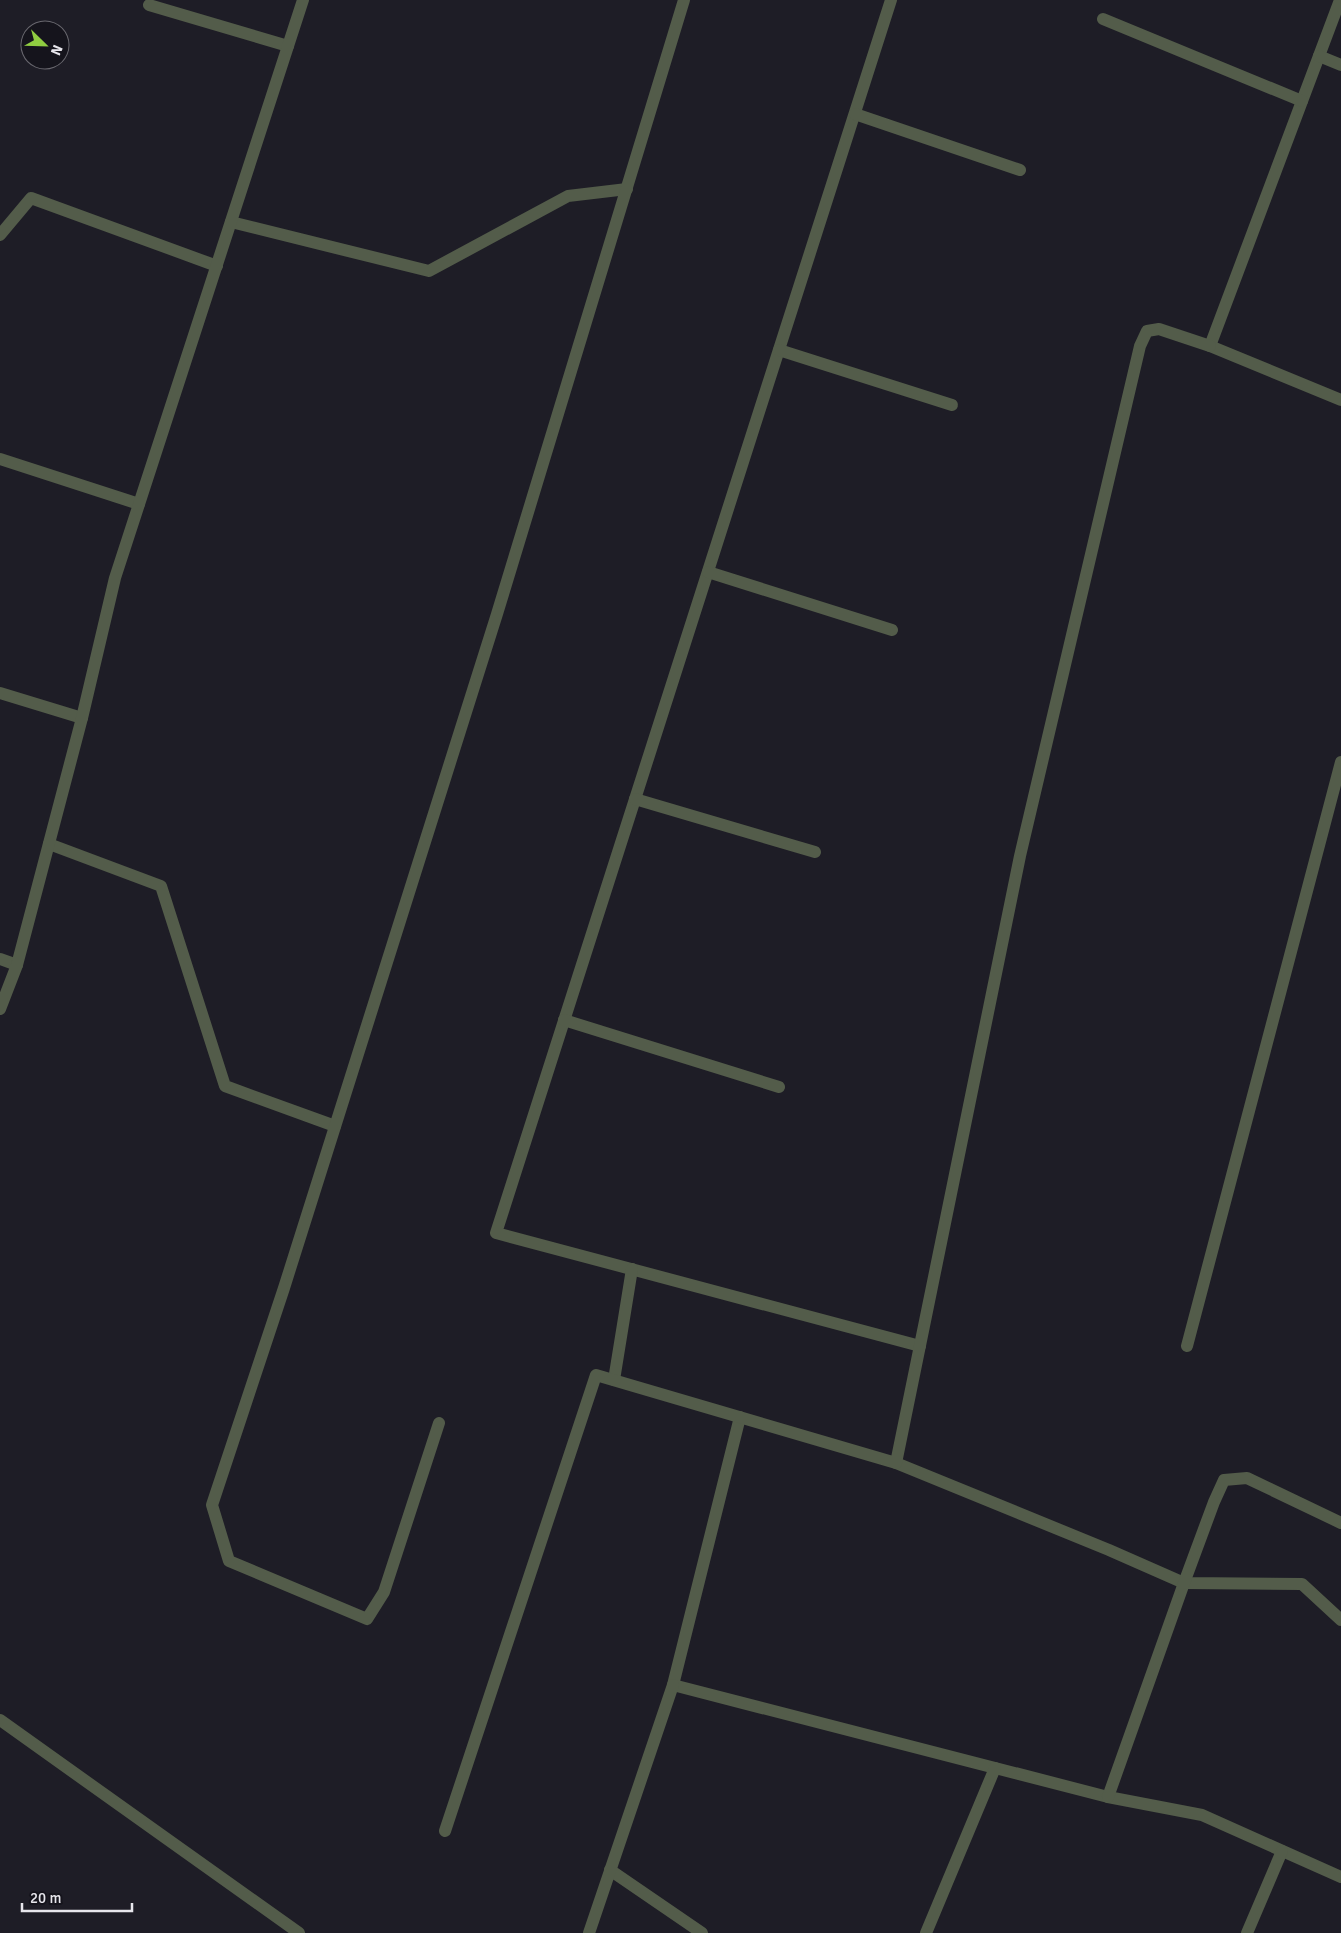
<svg xmlns="http://www.w3.org/2000/svg" width="1341" height="1933" font-family="Signika,sans-serif">
  <rect width="100%" height="100%" fill="#1e1d26"/>
  <g fill="none" stroke-linecap="round" stroke-linejoin="round">
    <!-- minor -->
    <g stroke="#535c4a" stroke-width="12">
      <path d="M891,0L496,1233L920,1346"/>
      <path d="M1340,0L1210,346L1341,400"/>
      <path d="M149,5L288,46"/>
      <path d="M1103,19L1302,101"/>
      <path d="M1319,56L1341,65"/>
      <path d="M855,114L1020,170"/>
      <path d="M231,222L429,271L568,196L627,189"/>
      <path d="M0,235L31,198L217,266"/>
      <path d="M779,350L952,405"/>
      <path d="M0,459L139,504"/>
      <path d="M708,572L892,630"/>
      <path d="M0,693L82,718"/>
      <path d="M635,799L815,852"/>
      <path d="M49,844L161,886L225,1086L335,1126"/>
      <path d="M0,959L17,965"/>
      <path d="M0,1009L17,965L82,718L115,578L303,0"/>
      <path d="M564,1020L779,1087"/>
      <path d="M1187,1346L1341,762"/>
      <path d="M614,1380L632,1269"/>
      <path d="M740,1417L673,1685L1108,1797L1202,1815L1341,1877"/>
      <path d="M439,1423L384,1592L367,1619L229,1561L212,1505L284,1288L497,614L684,0"/>
      <path d="M896,1463L1109,1550L1184,1583L1302,1584L1341,1620"/>
      <path d="M0,1720L299,1933"/>
      <path d="M1108,1797L1184,1583L1214,1502L1224,1480L1247,1478L1341,1523"/>
      <path d="M445,1831L596,1375L896,1463L1020,856L1140,346L1147,331L1159,329L1210,346"/>
      <path d="M610,1870L702,1933"/>
      <path d="M589,1933L673,1685"/>
      <path d="M926,1933L995,1768"/>
      <path d="M1247,1933L1282,1851"/>
    </g>
  </g>
  <!-- north arrow -->
  <g transform="translate(45 45) rotate(113)"><circle r="24" fill="#15141c" stroke="#69686f"/>
  <path d="M0-4L9 19L0 12L-9 19Z" fill="#90cd41"/>
  <text y="-8" font-size="14" font-weight="bold" text-anchor="middle" fill="#e7e6ec">N</text>
  </g>
  <!-- scale -->
  <path d="M22 1903v8h110v-8" fill="none" stroke="#e7e6ec" stroke-width="2.5"/>
  <text x="30" y="1903" font-size="15" fill="#e7e6ec" stroke="#15141c" stroke-width="4" paint-order="stroke">20 m</text>
</svg>
